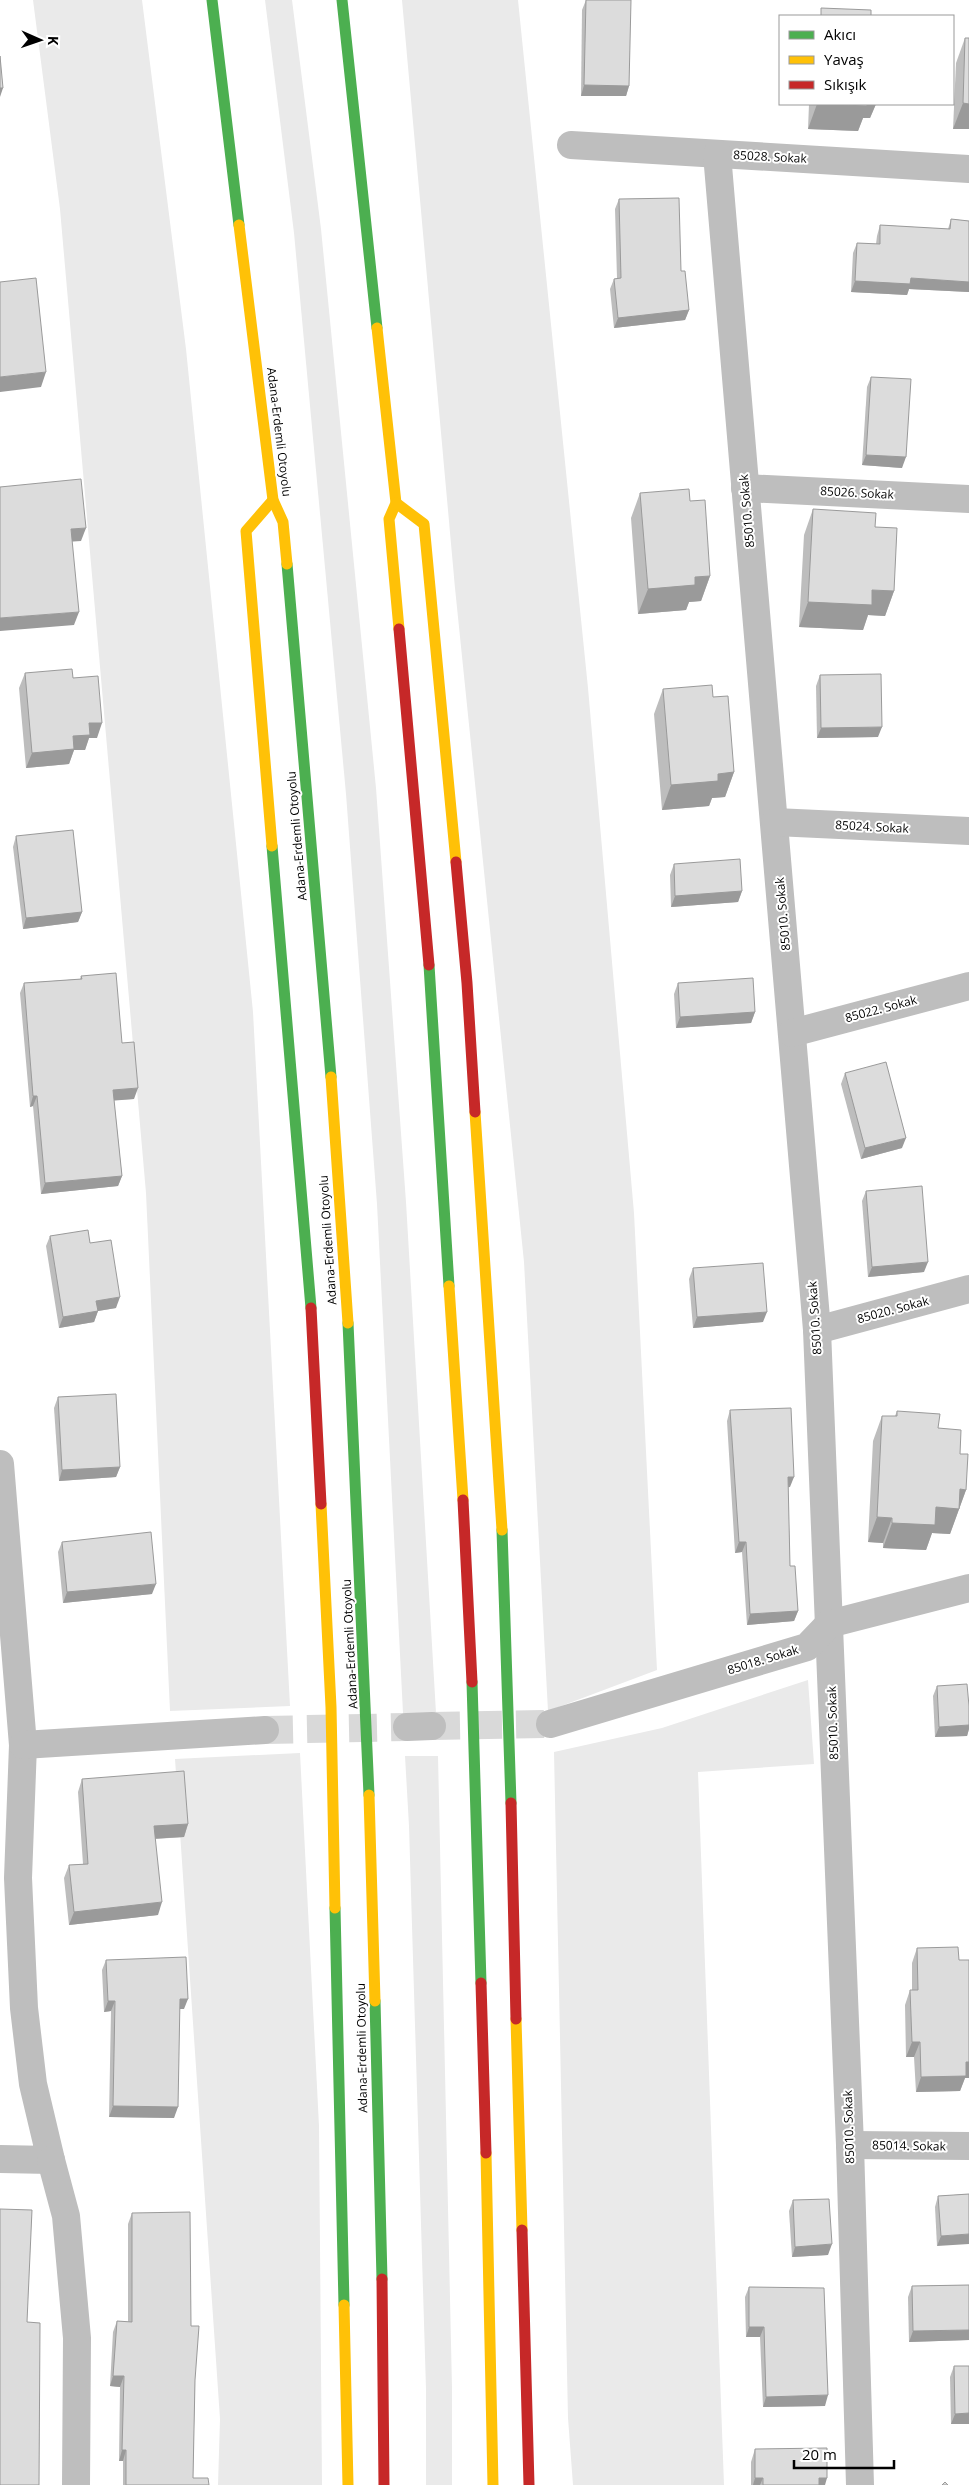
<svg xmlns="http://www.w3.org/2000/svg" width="969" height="2485" font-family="'Open Sans',sans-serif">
  <rect width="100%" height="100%" fill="#fff"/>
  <!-- green -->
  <g fill="#eaeaea">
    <path d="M33,0H142L186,349L253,1012L290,1706L170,1711L146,1193L60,209Z"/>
    <path d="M265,0H292L321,229L376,788L406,1202L436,1713H403L377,1204L346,794L294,233Z"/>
    <path d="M402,0H518L588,688L634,1213L657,1670L548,1711L524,1262L455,588Z"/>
    <path d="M808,1680L814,1764L698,1772L724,2485H573L568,2418L554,1752L662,1728Z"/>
    <path d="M300,1753L319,2126L322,2485H218L220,2419L175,1759Z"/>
    <path d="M405,1756H438L452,2388V2485H426V2389L409,1826Z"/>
  </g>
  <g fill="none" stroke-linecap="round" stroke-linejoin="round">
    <!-- street-tunnel -->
    <g stroke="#d9d9d9" stroke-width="28" stroke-dasharray="28 14" stroke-linecap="butt">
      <path d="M432,1726L550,1724"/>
      <path d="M265,1730L407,1727"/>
    </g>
    <!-- street -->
    <g stroke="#bebebe" stroke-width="28">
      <path d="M571,145L969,169"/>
      <path d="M717,154L817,1330L850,2145L860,2485"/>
      <path d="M745,488L969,499"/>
      <path d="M775,822L969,831"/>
      <path d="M792,1033L969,986"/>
      <path d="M817,1330L969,1289"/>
      <path d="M0,1464L23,1745L18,1878L24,2008L33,2084L51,2160L0,2159"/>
      <path d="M550,1724L807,1647L829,1624L969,1588"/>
      <path d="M407,1727L432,1726"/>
      <path d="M23,1745L265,1730"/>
      <path d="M850,2145L969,2146"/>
      <path d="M51,2160L66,2216L77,2338L76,2485"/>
    </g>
    <!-- fast -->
    <g stroke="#4caf50" stroke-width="11">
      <path d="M212,0L239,225"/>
      <path d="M342,0L377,328"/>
      <path d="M287,564L331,1077"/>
      <path d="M272,846L311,1308"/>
      <path d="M429,965L449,1286"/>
      <path d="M348,1323L369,1795"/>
      <path d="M502,1530L511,1803"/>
      <path d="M472,1682L481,1983"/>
      <path d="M335,1908L344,2305"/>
      <path d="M375,2001L382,2279"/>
    </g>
    <!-- slow -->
    <g stroke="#ffc107" stroke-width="11">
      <path d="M239,225L273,500L283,522L287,564"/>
      <path d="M377,328L396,503L389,519L399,629"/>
      <path d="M396,503L424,524L456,862"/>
      <path d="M272,846L246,531L273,500"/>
      <path d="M331,1077L348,1323"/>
      <path d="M475,1112L502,1530"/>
      <path d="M449,1286L463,1500"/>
      <path d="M321,1504L331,1707L335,1908"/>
      <path d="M369,1795L375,2001"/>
      <path d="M516,2019L522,2230"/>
      <path d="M486,2153L493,2485"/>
      <path d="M344,2305L348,2485"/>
    </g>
    <!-- jam -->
    <g stroke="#c62828" stroke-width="11">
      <path d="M399,629L429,965"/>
      <path d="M456,862L467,983L475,1112"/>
      <path d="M311,1308L321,1504"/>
      <path d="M463,1500L472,1682"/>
      <path d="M511,1803L516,2019"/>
      <path d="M481,1983L486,2153"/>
      <path d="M522,2230L529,2485"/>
      <path d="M382,2279L384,2485"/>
    </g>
  </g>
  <!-- wall -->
  <g fill="#bdbdbd">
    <path d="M586,0L629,86L626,96H581L582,10Z"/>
    <path d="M965,38L969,129H953L956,63Z"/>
    <path d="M809,104H876L870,118H863L858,131L808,129Z"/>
    <path d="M619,199L681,271L689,310L685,320L614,328L610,289L614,279L617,278L615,209Z"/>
    <path d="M951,219L969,221V292L909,289L907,295L851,292L853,253L857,243L876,244L877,236L880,225L948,229Z"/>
    <path d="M871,377L902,468L862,465L867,387Z"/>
    <path d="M640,493L690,501L710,576L701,601L689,602L686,610L638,614L631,518Z"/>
    <path d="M813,509L875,527L894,591L885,616L868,615L863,630L799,627L804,535Z"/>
    <path d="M25,673L73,678L97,738H89L85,750H74L69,764L26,768L19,688Z"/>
    <path d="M820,675L878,737L817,738L816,686Z"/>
    <path d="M663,689L713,697L734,772L725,797L712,798L709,806L662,810L654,714Z"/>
    <path d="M16,836L82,912L78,922L23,929L13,847Z"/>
    <path d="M674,864L742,891L738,902L671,907L670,875Z"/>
    <path d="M81,976L122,1043L134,1099L114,1100L122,1176L118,1186L41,1194L33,1106L30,1107L20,993L24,983L80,979Z"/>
    <path d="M678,983L755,1012L751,1023L676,1028L674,994Z"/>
    <path d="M845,1073L902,1148L861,1159L841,1084Z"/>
    <path d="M866,1191L924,1272L868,1277L862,1201Z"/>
    <path d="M50,1236L90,1243L116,1308L98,1311L94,1322L59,1328L46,1246Z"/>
    <path d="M693,1268L763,1322L693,1328L689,1279Z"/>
    <path d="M58,1397L120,1467L116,1477L59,1481L54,1408Z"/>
    <path d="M730,1410L790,1487H788L790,1566L798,1611L794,1621L747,1625L742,1552L735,1553L727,1421Z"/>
    <path d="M897,1411L938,1428L960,1454L966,1490L950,1534L932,1533L926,1550L883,1548V1543L868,1542L873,1441L882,1416H895Z"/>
    <path d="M62,1542L152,1594L63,1603L58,1552Z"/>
    <path d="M937,1686L969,1706V1729L967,1736L935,1737L933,1696Z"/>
    <path d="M82,1779L188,1824L184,1837L155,1839L158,1915L69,1925L64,1878L69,1865L83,1864L78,1792Z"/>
    <path d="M917,1948L959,1960H969V2078H965L960,2091L916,2092L914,2057H906L905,2005L910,1990H912V1963Z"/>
    <path d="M106,1960L184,2009H180L174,2118L109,2117L111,2011L104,2012L102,1970Z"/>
    <path d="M969,2194L937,2246L935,2207L938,2196Z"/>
    <path d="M793,2200L828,2255L792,2257L789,2211Z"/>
    <path d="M132,2213L191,2326L195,2380L193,2478L209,2485H123V2461H119L120,2387L110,2386L113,2332L117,2321L128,2322V2224Z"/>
    <path d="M969,2285V2340L909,2342L908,2297L912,2286Z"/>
    <path d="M749,2287L825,2406L763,2407L760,2337H746L745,2297Z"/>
    <path d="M954,2366H969V2424H951L950,2377Z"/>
    <path d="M755,2449L825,2485H751V2462Z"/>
  </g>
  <!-- shaded-wall -->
  <g fill="#9a9a9a">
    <path d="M584,85L629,86L626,96H581Z"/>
    <path d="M0,88H3L0,97Z"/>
    <path d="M963,103L969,104V129H953Z"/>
    <path d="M817,104H876L870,118H863L858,131L808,129Z"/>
    <path d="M911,278L969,282V292L909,289L907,295L851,292L855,281Z"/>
    <path d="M689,310L685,320L614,328L618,318Z"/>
    <path d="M46,372L41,387L0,392V377Z"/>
    <path d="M866,455L906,457L902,468L862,465Z"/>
    <path d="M86,528L81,541L66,542L71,529Z"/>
    <path d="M710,576L701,601L689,602L686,610L638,614L648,589L695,577Z"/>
    <path d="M872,590L894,591L885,616L868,615L863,630L799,627L808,602Z"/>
    <path d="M79,612L74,625L0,631V618Z"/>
    <path d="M89,723H102L97,738H89L85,750H74L69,764L26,768L32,753L73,736Z"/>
    <path d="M882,727L878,737L817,738L821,728Z"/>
    <path d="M734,772L725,797L712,798L709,806L662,810L671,785L718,774Z"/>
    <path d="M742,891L738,902L671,907L675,896Z"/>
    <path d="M82,912L78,922L23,929L26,918Z"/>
    <path d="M755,1012L751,1023L676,1028L680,1017Z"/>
    <path d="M138,1088L134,1099L109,1101L113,1090Z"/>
    <path d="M33,1096H37L33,1106L30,1107Z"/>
    <path d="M906,1138L902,1148L861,1159L865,1148Z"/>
    <path d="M122,1176L118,1186L41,1194L45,1183Z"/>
    <path d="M928,1262L924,1272L868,1277L872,1267Z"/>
    <path d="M120,1297L116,1308L92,1312L96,1301Z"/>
    <path d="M98,1311L94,1322L59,1328L63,1317Z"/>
    <path d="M767,1312L763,1322L693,1328L697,1317Z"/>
    <path d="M120,1467L116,1477L59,1481L62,1470Z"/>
    <path d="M788,1477H794L790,1487L784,1488Z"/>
    <path d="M960,1489L966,1490L950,1534L932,1533L926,1550L883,1548L892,1523L936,1507Z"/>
    <path d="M877,1517L892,1518L883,1543L868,1542Z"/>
    <path d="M739,1542H746L742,1552L735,1553Z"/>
    <path d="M156,1584L152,1594L63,1603L67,1592Z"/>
    <path d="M798,1611L794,1621L747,1625L750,1614Z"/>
    <path d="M969,1725V1729L967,1736L935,1737L939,1727Z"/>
    <path d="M188,1824L184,1837L149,1839L154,1826Z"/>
    <path d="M162,1902L158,1915L69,1925L74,1912Z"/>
    <path d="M180,1999H188L184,2009H176Z"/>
    <path d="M108,2001H115L111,2011L104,2012Z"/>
    <path d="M912,2042H920L914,2057H906Z"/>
    <path d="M966,2062H969V2078H965L960,2091L916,2092L921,2077Z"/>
    <path d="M113,2106L178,2107L174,2118L109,2117Z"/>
    <path d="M969,2234V2244L937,2246L941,2236Z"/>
    <path d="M832,2244L828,2255L792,2257L795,2247Z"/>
    <path d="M749,2327H764L760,2337H746Z"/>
    <path d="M969,2330V2340L909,2342L913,2331Z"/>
    <path d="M113,2376H124L120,2387L110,2386Z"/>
    <path d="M828,2395L825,2406L763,2407L766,2397Z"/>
    <path d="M969,2413V2424H951L955,2414Z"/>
    <path d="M122,2450H126L123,2461H119Z"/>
    <path d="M755,2478H763L760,2485H753Z"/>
    <path d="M819,2478H827L825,2485H816Z"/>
  </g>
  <!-- building -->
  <g fill="#dcdcdc" stroke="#9a9a9a">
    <path d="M586,0H631L629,86L584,85Z"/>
    <path d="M821,8L871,10V16H821Z"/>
    <path d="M965,38H969V104L963,103Z"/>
    <path d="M0,56L3,88H0Z"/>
    <path d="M817,104H867V106Z"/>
    <path d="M679,198L681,271H685L689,310L618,318L614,279L621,278L619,199Z"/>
    <path d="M951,219L969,221V282L911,278L910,284L855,281L857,243L880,244V225L950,229Z"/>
    <path d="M36,278L46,372L0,377V282Z"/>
    <path d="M871,377L911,379L906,457L866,455Z"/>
    <path d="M81,479L86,528L71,529L79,612L0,618V487Z"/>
    <path d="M689,489L690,501L705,500L710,576L695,577V585L648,589L640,493Z"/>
    <path d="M813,509L876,513L875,527L897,528L894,591L872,590V605L808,602Z"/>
    <path d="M72,669L73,678L98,676L102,723H89L90,735L73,736L74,749L32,753L25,673Z"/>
    <path d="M881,674L882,727L821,728L820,675Z"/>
    <path d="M712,685L713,697L728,696L734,772L718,774V781L671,785L663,689Z"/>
    <path d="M73,830L82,912L26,918L16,836Z"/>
    <path d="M740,859L742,891L675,896L674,864Z"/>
    <path d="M116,973L122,1043L134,1042L138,1088L113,1090L122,1176L45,1183L37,1096H33L24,983L82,979L81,976Z"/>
    <path d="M753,978L755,1012L680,1017L678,983Z"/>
    <path d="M886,1062L906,1138L865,1148L845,1073Z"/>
    <path d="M922,1186L928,1262L872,1267L866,1191Z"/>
    <path d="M88,1230L90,1243L111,1240L120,1297L96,1301L98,1311L63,1317L50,1236Z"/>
    <path d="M763,1263L767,1312L697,1317L693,1268Z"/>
    <path d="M116,1394L120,1467L62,1470L58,1397Z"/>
    <path d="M791,1408L794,1477H788L790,1566H795L798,1611L750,1614L746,1542H739L730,1410Z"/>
    <path d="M897,1411L940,1414L938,1428L961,1430L960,1454H968L966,1490L960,1489L959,1509L936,1507L935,1525L892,1523V1518L877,1517L882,1416H897Z"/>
    <path d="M151,1532L156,1584L67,1592L62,1542Z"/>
    <path d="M967,1684L969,1706V1725L939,1727L937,1686Z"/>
    <path d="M184,1771L188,1824L154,1826L162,1902L74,1912L69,1865L88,1864L82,1779Z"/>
    <path d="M958,1947L959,1960H969V2062H966V2076L921,2077L920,2042H912L910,1990H918L917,1948Z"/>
    <path d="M186,1957L188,1999H180L178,2107L113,2106L115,2001H108L106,1960Z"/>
    <path d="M969,2194V2234L941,2236L938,2196Z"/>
    <path d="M829,2199L832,2244L795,2247L793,2200Z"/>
    <path d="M0,2209L32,2210L27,2322L40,2323L39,2485H0Z"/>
    <path d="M190,2212L191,2326H199L195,2380L193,2478H208L209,2485H126V2450H122L124,2376H113L117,2321L132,2322V2213Z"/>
    <path d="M969,2285V2330L913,2331L912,2286Z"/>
    <path d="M749,2287L824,2288L828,2395L766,2397L764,2327H749Z"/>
    <path d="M954,2366H969V2413L955,2414Z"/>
    <path d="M827,2448V2478H819V2485H763V2478H755V2449Z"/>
    <path d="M945,2482L948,2485H942Z"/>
  </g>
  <g text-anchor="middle" stroke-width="4" stroke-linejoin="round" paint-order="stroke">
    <!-- street labels -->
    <g font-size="12" fill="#000" stroke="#fff">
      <text transform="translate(770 157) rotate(3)" y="4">85028. Sokak</text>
      <text transform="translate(279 432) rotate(83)" y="4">Adana-Erdemli Otoyolu</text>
      <text transform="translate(857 493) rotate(3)" y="4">85026. Sokak</text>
      <text transform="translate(747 511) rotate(-95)" y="4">85010. Sokak</text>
      <text transform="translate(872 827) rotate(3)" y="4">85024. Sokak</text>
      <text transform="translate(297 836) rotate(-95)" y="4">Adana-Erdemli Otoyolu</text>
      <text transform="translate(783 914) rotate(-95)" y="4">85010. Sokak</text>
      <text transform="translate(881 1009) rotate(-15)" y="4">85022. Sokak</text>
      <text transform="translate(328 1240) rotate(-94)" y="4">Adana-Erdemli Otoyolu</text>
      <text transform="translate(893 1310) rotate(-15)" y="4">85020. Sokak</text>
      <text transform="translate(815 1318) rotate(-94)" y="4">85010. Sokak</text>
      <text transform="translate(350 1644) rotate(-93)" y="4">Adana-Erdemli Otoyolu</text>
      <text transform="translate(763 1660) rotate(-17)" y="4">85018. Sokak</text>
      <text transform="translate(833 1723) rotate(-92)" y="4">85010. Sokak</text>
      <text transform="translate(362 2048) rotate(-91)" y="4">Adana-Erdemli Otoyolu</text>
      <text transform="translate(849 2127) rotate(-92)" y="4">85010. Sokak</text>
      <text transform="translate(909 2146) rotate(1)" y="4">85014. Sokak</text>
    </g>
  </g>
  <!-- legend -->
  <rect x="779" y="15" width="175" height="90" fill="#ffffff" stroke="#999999"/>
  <rect x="789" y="31" width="25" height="8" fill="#4caf50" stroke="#999999"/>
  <text x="824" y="40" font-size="15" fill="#000000">Akıcı</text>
  <rect x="789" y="56" width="25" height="8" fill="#ffc107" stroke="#999999"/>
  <text x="824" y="65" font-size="15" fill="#000000">Yavaş</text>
  <rect x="789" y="81" width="25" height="8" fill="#c62828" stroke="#999999"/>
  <text x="824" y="90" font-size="15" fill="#000000">Sıkışık</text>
  <!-- north arrow -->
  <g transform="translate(40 40) rotate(92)" stroke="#ffffff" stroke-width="4" paint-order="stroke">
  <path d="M0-4L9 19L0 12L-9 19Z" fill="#000000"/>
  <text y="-8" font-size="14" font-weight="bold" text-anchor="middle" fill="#000000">K</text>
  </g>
  <!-- scale -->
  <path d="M794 2460v8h100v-8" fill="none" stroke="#000000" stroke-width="2.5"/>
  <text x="802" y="2460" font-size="15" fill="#000000" stroke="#ffffff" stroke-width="4" paint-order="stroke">20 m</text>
</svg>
